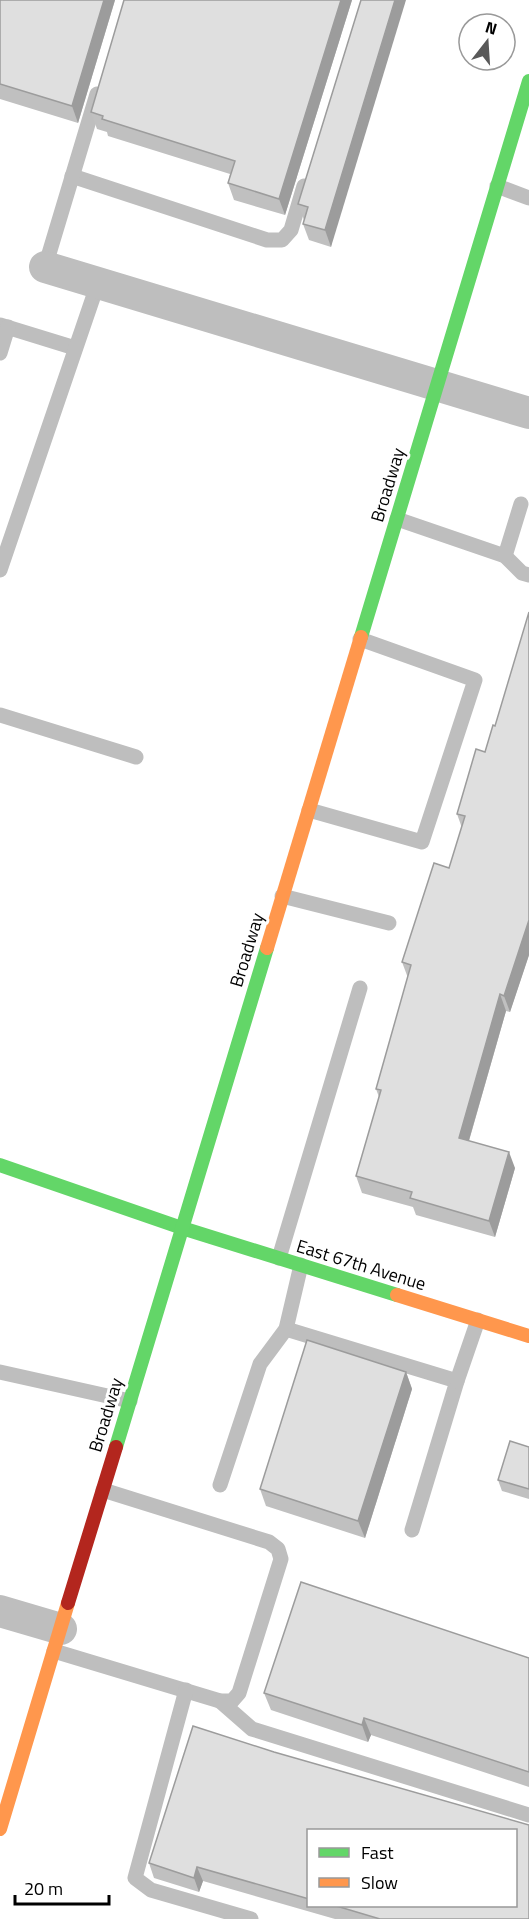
<svg xmlns="http://www.w3.org/2000/svg" width="529" height="1919" font-family="'Titillium Web',sans-serif">
  <rect width="100%" height="100%" fill="#fff"/>
  <g fill="none" stroke-linecap="round" stroke-linejoin="round">
    <!-- lane -->
    <g stroke="#bebebe" stroke-width="15">
      <path d="M72,176L267,240H282L291,230L304,186"/>
      <path d="M497,186L529,198"/>
      <path d="M45,267L97,94"/>
      <path d="M0,325L75,348"/>
      <path d="M0,353L8,327"/>
      <path d="M397,519L505,556L522,573L529,575"/>
      <path d="M505,556L521,504"/>
      <path d="M0,570L98,283"/>
      <path d="M0,715L136,757"/>
      <path d="M309,810L422,842L475,680L360,639"/>
      <path d="M282,896L389,923"/>
      <path d="M279,1258L360,988"/>
      <path d="M286,1329L457,1381L412,1530"/>
      <path d="M0,1372L130,1401"/>
      <path d="M457,1381L478,1320"/>
      <path d="M220,1485L260,1364L286,1329L301,1265"/>
      <path d="M54,1651L220,1701H232L239,1693L281,1559L278,1549L269,1542L103,1490"/>
      <path d="M186,1690L135,1878L151,1890L251,1919"/>
      <path d="M220,1701L252,1729L529,1815"/>
    </g>
    <!-- street -->
    <g stroke="#bebebe" stroke-width="32">
      <path d="M45,267L529,413"/>
      <path d="M0,1611L61,1629"/>
    </g>
    <!-- fast -->
    <g stroke="#63d668" stroke-width="14">
      <path d="M361,637L529,81"/>
      <path d="M0,1165L182,1228L397,1295"/>
      <path d="M116,1447L267,948"/>
    </g>
    <!-- slow -->
    <g stroke="#ff974d" stroke-width="14">
      <path d="M267,948L361,637"/>
      <path d="M397,1295L529,1336"/>
      <path d="M0,1829L68,1603"/>
    </g>
    <!-- jam -->
    <path stroke="#b3261e" stroke-width="14" d="M68,1603L116,1447"/>
  </g>
  <!-- wall -->
  <g fill="#c0c0c0" fill-rule="evenodd">
    <path d="M0,0H115L78,123L0,99Z"/>
    <path d="M124,0H352L285,215L234,200L228,183L230,174L108,136L107,132L97,129L91,112Z"/>
    <path d="M361,0L331,247L309,240L303,224L304,220L298,204Z"/>
    <path d="M529,612V955L510,1012L506,1011L469,1141L515,1168L495,1237L416,1215L413,1207L362,1193L356,1176L379,1097L376,1089L408,978L402,962L449,868L462,828L457,814L485,752L495,726Z"/>
    <path d="M406,1372L412,1389L365,1538L266,1506L260,1489Z"/>
    <path d="M529,1447V1499L502,1491L498,1480Z"/>
    <path d="M529,1658V1787L371,1735L368,1742L271,1710L264,1693Z"/>
    <path d="M193,1726L274,1752L529,1825V1919H335L203,1881L199,1892L154,1878L149,1863ZM309,1830H516V1905H309Z"/>
  </g>
  <!-- shaded-wall -->
  <g fill="#9c9c9c">
    <path d="M104,0H115L78,123L72,106Z"/>
    <path d="M341,0H352L285,215L279,199Z"/>
    <path d="M395,0H406L331,247L325,230Z"/>
    <path d="M529,920V955L510,1012L504,996Z"/>
    <path d="M500,994L506,1011L465,1154L459,1138Z"/>
    <path d="M509,1152L515,1168L495,1237L489,1221Z"/>
    <path d="M406,1372L412,1389L365,1538L358,1521Z"/>
    <path d="M364,1718L371,1735L368,1742L362,1725Z"/>
    <path d="M197,1867L203,1881L199,1892L194,1878Z"/>
  </g>
  <!-- building -->
  <g fill="#dfdfdf" stroke="#9c9c9c" stroke-width="1.5">
    <path d="M0,0H104L72,106L0,84Z"/>
    <path d="M124,0H341L279,199L228,183L235,161L102,119L103,116L91,112Z"/>
    <path d="M361,0H395L325,230L303,224L308,207L298,204Z"/>
    <path d="M529,612V920L504,996L500,994L459,1138L509,1152L489,1221L410,1198L412,1192L356,1176L381,1090L376,1089L411,965L402,962L434,863L449,868L465,816L457,814L476,749L485,752L493,725L495,726Z"/>
    <path d="M307,1340L406,1372L358,1521L260,1489Z"/>
    <path d="M510,1441L529,1447V1489L498,1480Z"/>
    <path d="M301,1582L529,1658V1772L364,1718L362,1725L264,1693Z"/>
    <path d="M193,1726L274,1752L529,1825V1919H380L333,1905H516V1830H309V1899L197,1867L194,1878L149,1863Z"/>
  </g>
  <g text-anchor="middle" stroke-width="6" stroke-linejoin="round" paint-order="stroke">
    <!-- street labels -->
    <g font-size="18" fill="#000" stroke="#fff">
      <text transform="translate(388 485) rotate(-73)" y="6">Broadway</text>
      <text transform="translate(247 950) rotate(-73)" y="6">Broadway</text>
      <text transform="translate(361 1265) rotate(17)" y="6">East 67th Avenue</text>
      <text transform="translate(106 1415) rotate(-73)" y="6">Broadway</text>
    </g>
  </g>
  <!-- legend -->
  <rect x="307" y="1829" width="210" height="78" fill="#ffffff" stroke="#999999" stroke-width="1.5"/>
  <rect x="319" y="1848" width="30" height="9" fill="#63d668" stroke="#999999" stroke-width="1.5"/>
  <text x="361" y="1859" font-size="18" fill="#000000">Fast</text>
  <rect x="319" y="1878" width="30" height="9" fill="#ff974d" stroke="#999999" stroke-width="1.5"/>
  <text x="361" y="1889" font-size="18" fill="#000000">Slow</text>
  <!-- north arrow -->
  <g transform="translate(487 42) rotate(17)"><circle r="28" fill="#ffffff" stroke="#999999" stroke-width="1.5"/>
  <path d="M0-4.5L10 22L0 15L-10 22Z" fill="#595959"/>
  <text y="-9" font-size="16" font-weight="bold" text-anchor="middle" fill="#000000">N</text>
  </g>
  <!-- scale -->
  <path d="M15 1895v9h94v-9" fill="none" stroke="#000000" stroke-width="3"/>
  <text x="24" y="1895" font-size="18" fill="#000000" stroke="#ffffff" stroke-width="4.5" paint-order="stroke">20 m</text>
</svg>
